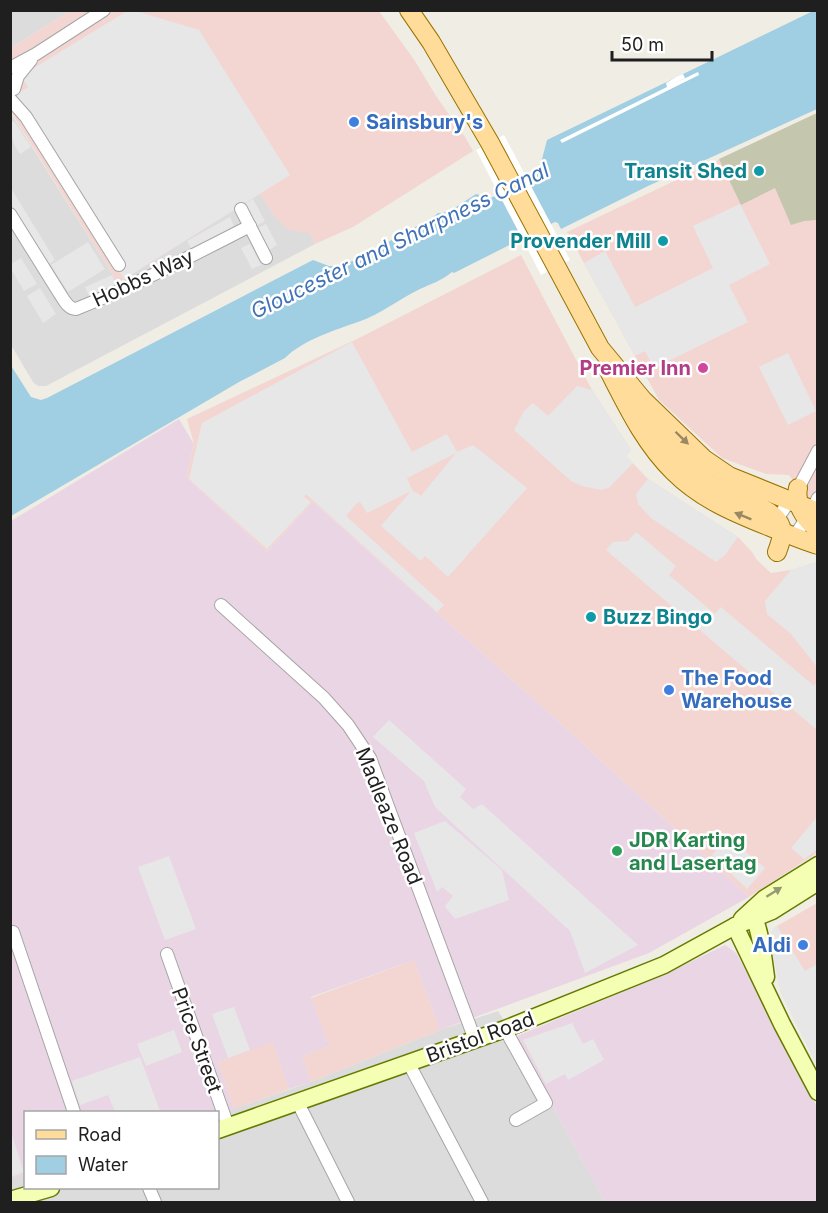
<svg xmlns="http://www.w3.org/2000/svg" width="828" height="1213" font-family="Inter,sans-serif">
  <rect width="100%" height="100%" fill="#f0ede4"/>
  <!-- residential -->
  <g fill="#dddcdc">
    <path d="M11,11H70L11,48Z"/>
    <path d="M10,112L118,283L260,193L276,218L311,234L315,244L46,386H38L33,382L11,345Z"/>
    <path d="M498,1011L515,1037L605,1202H11L10,1179L25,1174L26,1188H218V1114L311,1082L440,1030Z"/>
  </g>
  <!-- commercial -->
  <g fill="#f3d6d2">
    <path d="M70,11H379L415,61L436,96L465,137L473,151L353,227L315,244L311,234L287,229L276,218L260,194L118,283L11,112V48Z"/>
    <path d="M817,113V512L789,475L766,474L722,458L659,400L567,232Z"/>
    <path d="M521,255L592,390L631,450L626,456L648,479L738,537L752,552L757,560L771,573L791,570L817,562V853L749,897L558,721L313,502L267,552L186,477L194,444L187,419L359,338Z"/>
    <path d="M817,903V1065L781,993L770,937L773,929L777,926Z"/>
    <path d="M414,960L440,1030L311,1082L302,1056L329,1046L311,998Z"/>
    <path d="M273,1041L289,1089L234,1109L218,1062Z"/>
  </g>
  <!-- industrial -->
  <g fill="#ead5e5">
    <path d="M179,419L194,444L186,477L267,552L313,502L558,721L749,897L649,953L440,1030L414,960L311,997L329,1046L302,1056L311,1082L289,1089L273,1042L218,1062L234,1109L218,1114V1112H26L25,1174L11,1179V521Z"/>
    <path d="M725,945L736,953L771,1016L817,1107V1202H605L515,1037L666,974Z"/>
  </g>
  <!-- construction -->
  <path fill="#c4c6ae" d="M817,113V220L804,221L791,225L775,188L741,205L719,159Z"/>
  <!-- parking -->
  <g fill="#e7e7e7" fill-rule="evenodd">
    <path d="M127,11H136L199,30L290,175L124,279L11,98L28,87L21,76Z"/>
    <path d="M14,121L31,147L20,154L15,146L11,134V123Z"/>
    <path d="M11,188L55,260L47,265L11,207Z"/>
    <path d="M253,199L265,221L256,226L245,204Z"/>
    <path d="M740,204L770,264L729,285L748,322L654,368L645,351L635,356L584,263L605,251L635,307L713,268L693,226Z"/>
    <path d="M230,217L234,226L192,250L187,241Z"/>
    <path d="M266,224L277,245L269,250L258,228Z"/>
    <path d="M88,242L105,269L68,292L51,265Z"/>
    <path d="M250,244L261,265L252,269L241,248Z"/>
    <path d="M21,258L37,284L24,291L11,269V264Z"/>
    <path d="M112,275L116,284L89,296L85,287Z"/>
    <path d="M40,288L56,314L43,323L27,296Z"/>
    <path d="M352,342L412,452L447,434L457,452L473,445L527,488L448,577L425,556L421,561L381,526L411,491L367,513L360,502L356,504L346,516L444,605L437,612L306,494L304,497L311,502L267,549L189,479L202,423ZM456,453L421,496L412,490L407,478Z"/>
    <path d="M788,353L816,411L788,425L759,367Z"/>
    <path d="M577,386L592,390L631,450L626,456L633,463L610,487L602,490L582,486L571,481L514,430L524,411L533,403L548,416Z"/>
    <path d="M648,479L738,537L725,555L716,562L651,518L638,504L636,494Z"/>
    <path d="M636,532L676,566L669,575L715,614L721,607L814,686L817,682V730L606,550L613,542L628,541Z"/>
    <path d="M817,562H818L817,667L791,634L767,614L765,601L791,570Z"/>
    <path d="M389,720L466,789L460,797L473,809L482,804L638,945L585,973L570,931L435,807L424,781L373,737Z"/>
    <path d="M817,817V850L804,859L791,848Z"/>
    <path d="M445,821L502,870L509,900L455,919L446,908L445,906L453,896L442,887L437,892L414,833Z"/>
    <path d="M728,837L765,868L747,889L712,855Z"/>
    <path d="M169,856L196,929L165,940L138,867Z"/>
    <path d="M777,926L805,971L817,964V1065L781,993L770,937L773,929Z"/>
    <path d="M234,1007L250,1050L228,1058L212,1014Z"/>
    <path d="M572,1023L583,1044L593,1039L604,1060L568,1080L565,1074L546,1084L523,1040Z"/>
    <path d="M174,1030L182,1052L146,1066L137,1044Z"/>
    <path d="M140,1057L160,1111L156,1112H115L108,1095L80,1105L72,1081Z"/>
    <path d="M11,1132L24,1172L11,1177H10Z"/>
  </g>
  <!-- water -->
  <path fill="#a0cee2" d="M813,11H817V109L648,186L561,229L558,223L555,222L454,273L452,272C443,280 431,284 420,289C399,299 381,314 358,322C335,330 303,340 285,358L239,382L11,516L10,364L31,397L41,400L47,398L313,260L329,266H335L353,261L432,218L438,213H443L453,209L476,194L491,198L536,174L541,163L547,140Z"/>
  <!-- pier -->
  <g fill="#fff">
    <path d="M698,72L699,75L562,143L560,140L667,87L666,83L678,76L683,74L685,78L671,85Z"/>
    <path d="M504,135L570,260L541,275L476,150Z"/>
  </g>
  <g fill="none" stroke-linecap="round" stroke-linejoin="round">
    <defs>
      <g id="street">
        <path d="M10,68L36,54L104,10"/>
        <path d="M14,89L18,76L31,60"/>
        <path d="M10,99L26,117L119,265"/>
        <path d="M241,209L266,258"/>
        <path d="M10,214L60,294C64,300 68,309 76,309C136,285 193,255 250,226"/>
        <path d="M774,524L801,483L818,451"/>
        <path d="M794,537L812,510L818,498"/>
        <path d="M221,605L324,698L348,725L370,758L475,1040"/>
        <path d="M13,932L74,1112"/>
        <path d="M167,954L228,1126"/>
        <path d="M505,1029L546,1103L516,1120"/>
        <path d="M408,1062L482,1202"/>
        <path d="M297,1101L348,1202"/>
        <path d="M149,1188L155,1202"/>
      </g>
      <g id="secondary">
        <path d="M751,911C761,930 763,956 766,977"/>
        <path d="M742,919L765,898L818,865"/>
        <path d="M735,926L782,1024L818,1092"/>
        <path d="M218,1130L505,1029L664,965L735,926L772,911L818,882"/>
        <path d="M10,1200L51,1188"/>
      </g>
      <g id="primary">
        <path d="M409,10L431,42L490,143L600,348L643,400L704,459L729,476L818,512"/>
        <path d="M609,371C627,406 645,444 674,472C701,499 735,513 770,527C786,533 801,540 818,545"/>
        <path d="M644,413C663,442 687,471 717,489C735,499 766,504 778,521C785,531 781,541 777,552"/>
        <path d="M798,488C795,504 804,519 818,529"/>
      </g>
    </defs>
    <!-- street casing -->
    <use href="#street" stroke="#a6a6a6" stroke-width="14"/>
    <!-- secondary casing -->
    <use href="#secondary" stroke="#647b00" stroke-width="19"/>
    <!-- primary casing -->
    <use href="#primary" stroke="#997300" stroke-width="20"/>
    <!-- street -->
    <use href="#street" stroke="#fff" stroke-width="12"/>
    <!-- secondary -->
    <use href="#secondary" stroke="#f5ffb3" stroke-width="16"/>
    <!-- primary -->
    <use href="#primary" stroke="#ffdc9a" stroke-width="18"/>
  </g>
  <!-- one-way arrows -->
  <defs><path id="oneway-solid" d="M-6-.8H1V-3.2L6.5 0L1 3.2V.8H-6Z" transform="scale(1.5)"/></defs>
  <g fill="#9a8763">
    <use href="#oneway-solid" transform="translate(682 438) rotate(44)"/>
    <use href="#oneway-solid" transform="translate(743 516) rotate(-158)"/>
  </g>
  <use fill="#959a70" href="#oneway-solid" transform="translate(774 892) rotate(-32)"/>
  <!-- markers -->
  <g fill="#3f7fe0" stroke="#fff" stroke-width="2">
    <circle cx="354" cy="122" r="6"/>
    <circle cx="669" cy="690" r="6"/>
    <circle cx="803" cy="945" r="6"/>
  </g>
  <g fill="#0f9aa8" stroke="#fff" stroke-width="2">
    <circle cx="759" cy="171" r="6"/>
    <circle cx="663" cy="241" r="6"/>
    <circle cx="591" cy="617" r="6"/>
  </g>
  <circle fill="#d1479c" stroke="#fff" stroke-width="2" cx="703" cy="368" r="6"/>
  <circle fill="#2e9e5b" stroke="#fff" stroke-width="2" cx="617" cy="851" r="6"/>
  <g text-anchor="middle" stroke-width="5" stroke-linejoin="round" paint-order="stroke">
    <!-- shop labels -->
    <g font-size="20" font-weight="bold" fill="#366cbe" stroke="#fff" text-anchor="start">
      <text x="366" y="129">Sainsbury's</text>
      <text x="681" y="685">The Food<tspan x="681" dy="23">Warehouse</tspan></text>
      <text x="791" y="952" text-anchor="end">Aldi</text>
    </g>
    <!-- culture labels -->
    <g font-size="20" font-weight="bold" fill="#0d838f" stroke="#fff" text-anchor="end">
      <text x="747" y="178">Transit Shed</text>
      <text x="651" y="248">Provender Mill</text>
      <text x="603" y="624" text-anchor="start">Buzz Bingo</text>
    </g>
    <!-- street labels -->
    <g font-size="20" fill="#1f1f1f" stroke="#fff">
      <text transform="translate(143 278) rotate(-25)" y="7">Hobbs Way</text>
      <text transform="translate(389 816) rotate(68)" y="7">Madleaze Road</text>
      <text transform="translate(480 1037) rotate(-20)" y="7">Bristol Road</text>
      <text transform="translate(197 1040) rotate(70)" y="7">Price Street</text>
    </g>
    <!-- hotel labels -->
    <g font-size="20" font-weight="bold" fill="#b23c85" stroke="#fff" text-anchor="end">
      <text x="691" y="375">Premier Inn</text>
    </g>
    <!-- leisure labels -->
    <g font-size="20" font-weight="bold" fill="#27864d" stroke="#fff" text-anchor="start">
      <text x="629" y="847">JDR Karting<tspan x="629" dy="23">and Lasertag</tspan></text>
    </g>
    <!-- water labels -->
    <g font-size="21" font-style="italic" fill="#4273b7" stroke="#fff">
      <text transform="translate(400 241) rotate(-26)" y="7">Gloucester and Sharpness Canal</text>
    </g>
  </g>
  <!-- border -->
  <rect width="828" height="1213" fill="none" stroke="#1f1f1f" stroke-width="24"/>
  <!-- legend -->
  <rect x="24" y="1111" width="195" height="78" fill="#ffffff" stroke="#a5a5a5" stroke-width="1.5"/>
  <rect x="36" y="1130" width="30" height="9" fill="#ffdc9a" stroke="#a5a5a5" stroke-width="1.5"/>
  <text x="78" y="1141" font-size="18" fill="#1f1f1f">Road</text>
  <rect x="36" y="1156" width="30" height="18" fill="#a0cee2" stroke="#a5a5a5" stroke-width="1.5"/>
  <text x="78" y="1171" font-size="18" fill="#1f1f1f">Water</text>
  <!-- scale -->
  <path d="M612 51v9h100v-9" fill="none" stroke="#1f1f1f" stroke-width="3"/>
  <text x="621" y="51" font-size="18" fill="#1f1f1f" stroke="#ffffff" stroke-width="4.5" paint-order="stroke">50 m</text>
</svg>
